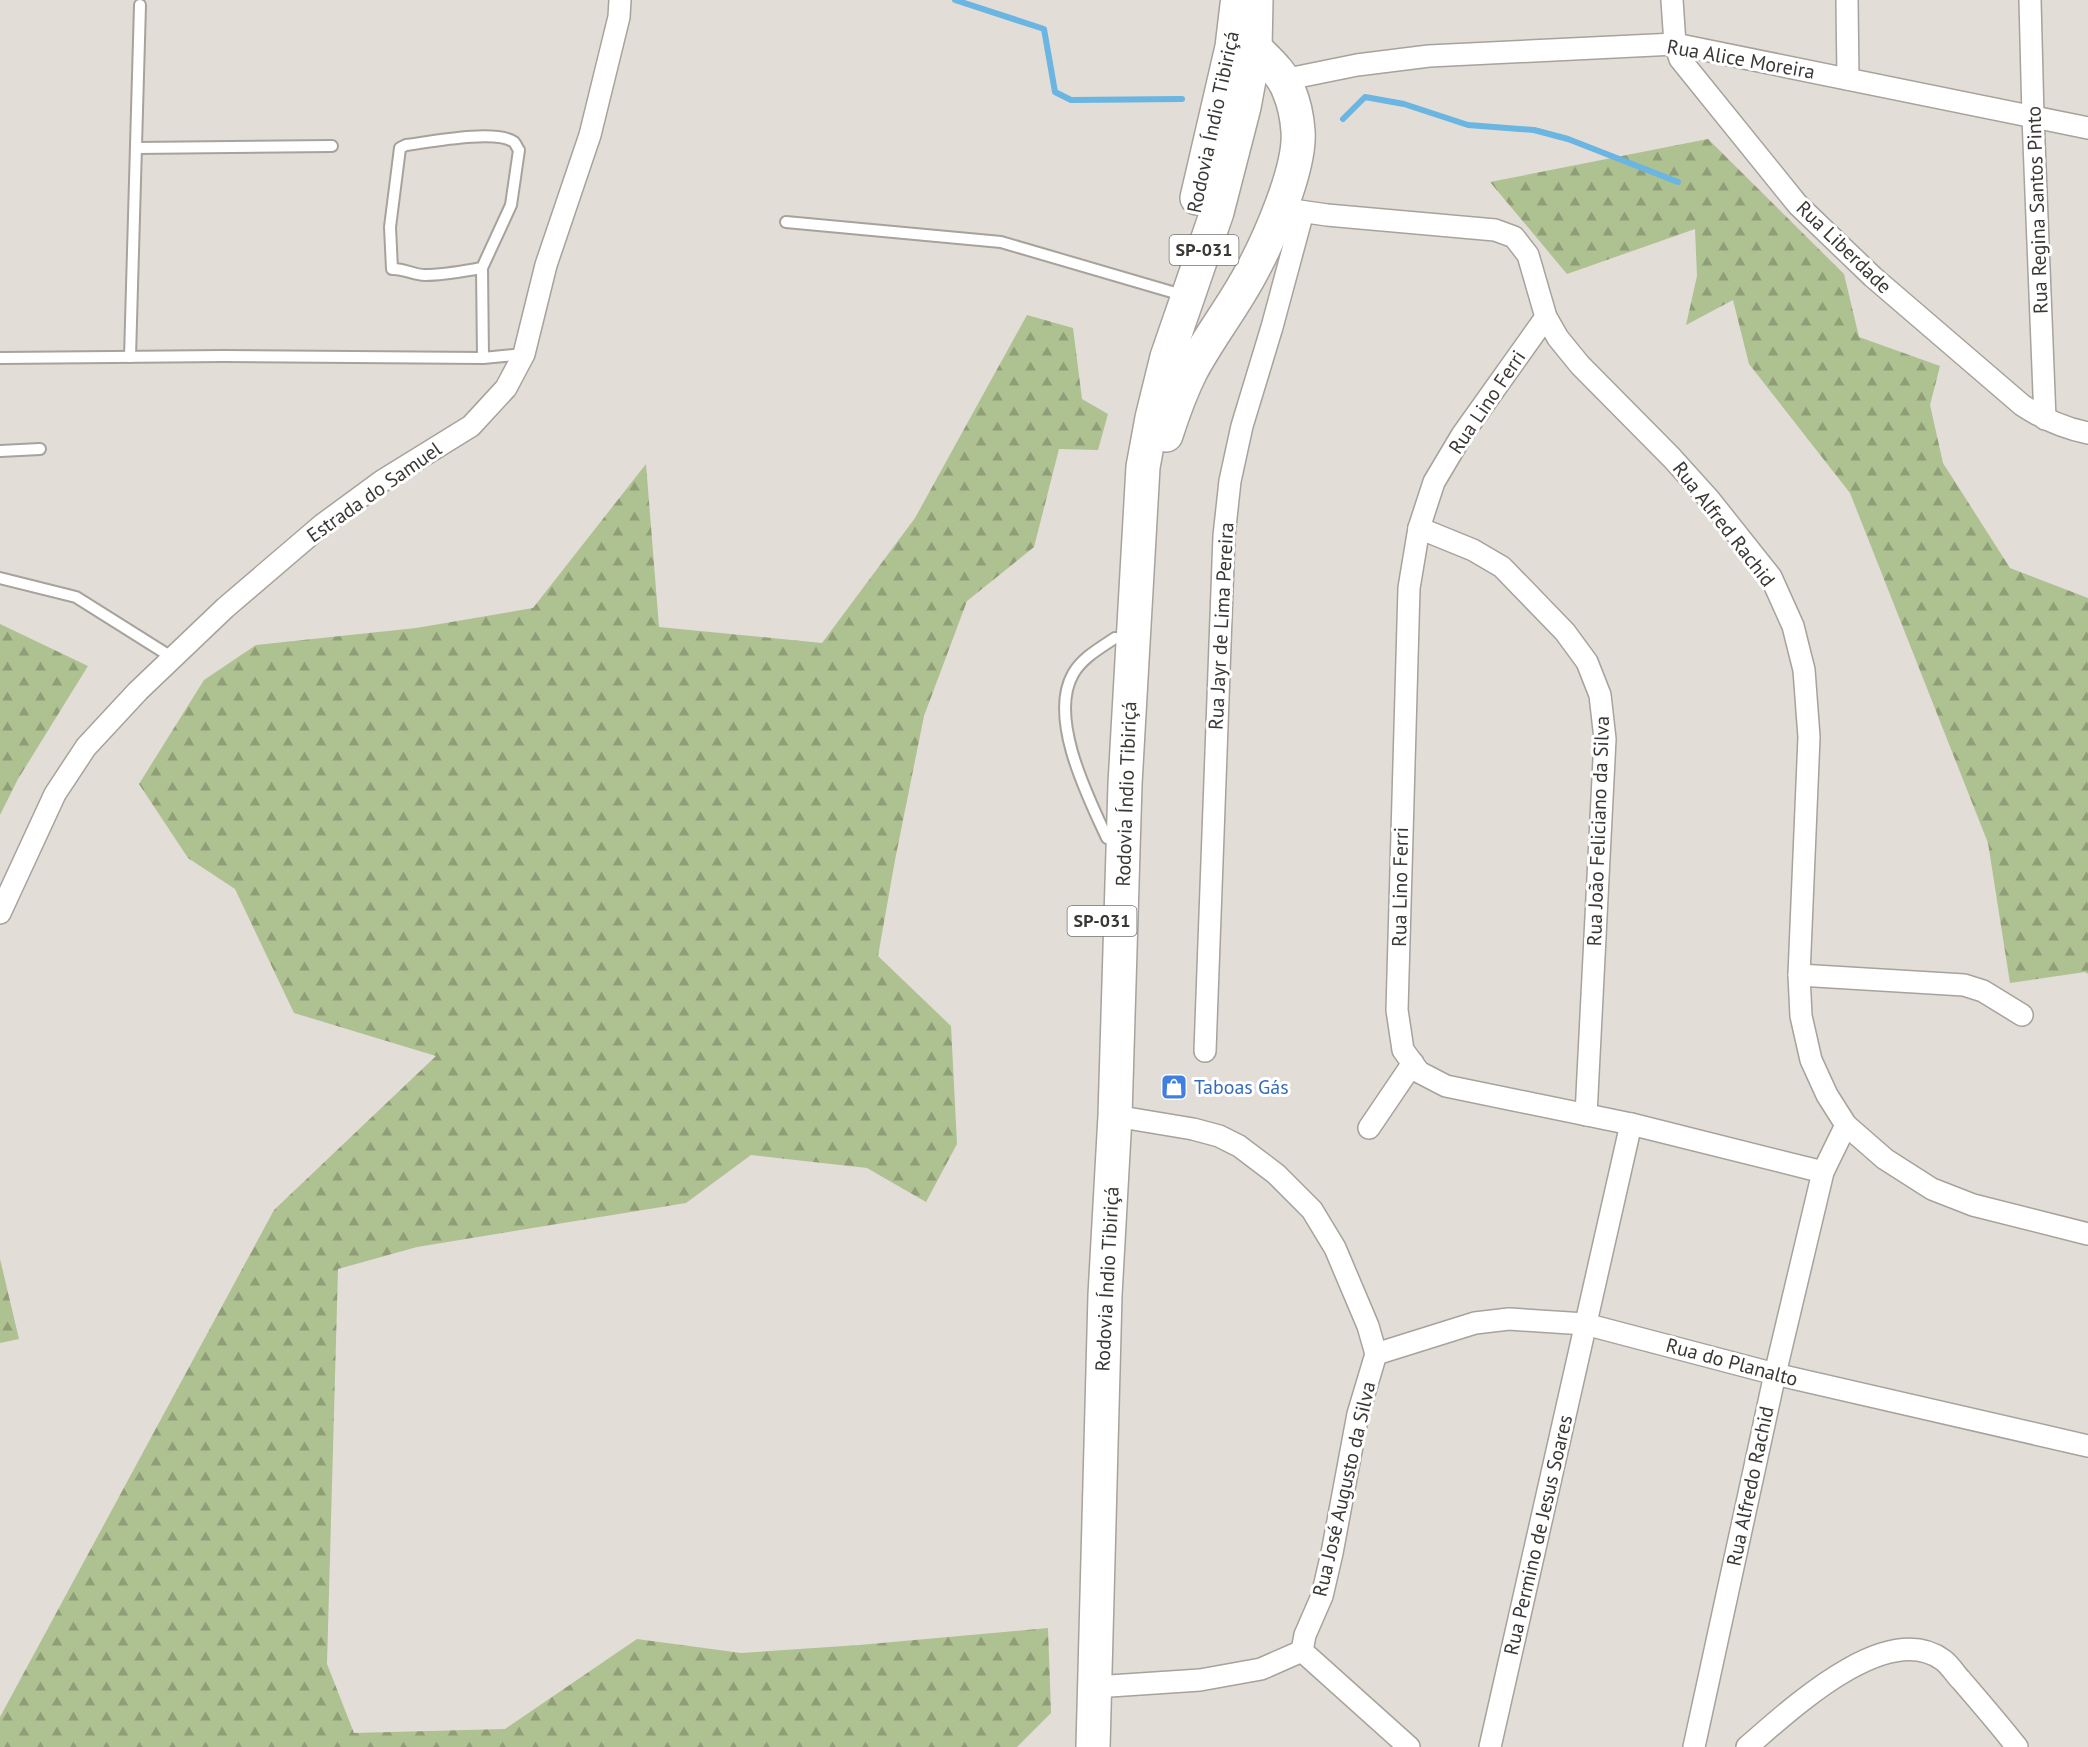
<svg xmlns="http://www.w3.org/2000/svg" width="2088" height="1747" font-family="'PT Sans',sans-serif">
  <defs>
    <pattern id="forest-firs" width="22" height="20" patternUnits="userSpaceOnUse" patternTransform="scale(1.5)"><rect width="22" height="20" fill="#aec191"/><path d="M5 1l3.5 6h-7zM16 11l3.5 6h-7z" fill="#8f9e77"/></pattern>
  </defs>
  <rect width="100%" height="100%" fill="#e2ddd6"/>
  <!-- forest -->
  <g fill="url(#forest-firs)">
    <path d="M1708,139L1844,274L1859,337L1940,366L1930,405L1943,463L2010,568L2088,598V974L2085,972L2010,983L1988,843L1850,493L1749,364L1733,300L1686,325L1697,276L1695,229L1567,274L1490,182Z"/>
    <path d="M1027,315L1073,328L1082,399L1108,414L1098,450L1059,449L1034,547L967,601L924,716L895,860L878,956L951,1026L957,1144L926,1202L867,1168L751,1155L686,1203L417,1247L338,1269L327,1664L354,1733L505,1729L637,1639L741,1653L859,1645L1048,1628L1051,1713L1017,1747H0V1717L274,1210L436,1056L294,1013L235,889L188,858L139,784L204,680L256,645L416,628L533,608L646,464L659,627L822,643L915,518Z"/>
    <path d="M0,624L88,666L18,779L0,815Z"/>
    <path d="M0,1259L19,1339L0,1343Z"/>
  </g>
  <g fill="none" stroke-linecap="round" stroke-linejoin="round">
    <!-- stream -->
    <g stroke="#6ab5e1" stroke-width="6">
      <path d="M955,0L1044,29L1055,92L1071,100L1182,99"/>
      <path d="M1343,119L1365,97L1404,104L1468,125L1534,130L1568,139L1678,182"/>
    </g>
    <defs>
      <g id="lane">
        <path d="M136,148L332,146"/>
        <path d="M786,222L1001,242L1172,292"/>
        <path d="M482,268C464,271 444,275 425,275C413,275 403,268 392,269L390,227L400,148L406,145C429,142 496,129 514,142C516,144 517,148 519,150L511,205L482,268L483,358"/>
        <path d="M130,357L140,5"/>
        <path d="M0,358L224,356L483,358L524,354"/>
        <path d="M0,451L40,449"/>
        <path d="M0,578L76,597L173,658"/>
        <path d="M1107,838C1088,797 1048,718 1073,674C1082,658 1100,648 1115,638"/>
      </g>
      <g id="street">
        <path d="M1672,0L1675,44L1680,59L1798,205L1873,277L2022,405C2043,419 2063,428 2088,433"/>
        <path d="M1847,0L1848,79"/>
        <path d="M2030,0L2033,117L2045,419"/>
        <path d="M1283,80L1357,65L1429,56L1675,44L2088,128"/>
        <path d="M1279,208L1327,215L1495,230L1514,237L1528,255L1546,317L1558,338L1580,365L1672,458L1709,499L1771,577L1793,626L1804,670L1809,737L1799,975L1801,1016L1811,1060L1827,1095L1846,1125L1885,1159L1932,1189L1973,1205L2088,1234"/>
        <path d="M1546,317L1462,435L1434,482L1419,528L1409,588L1397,1010L1403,1050L1419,1072L1446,1086L1631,1124L1823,1172"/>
        <path d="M1419,528L1473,550L1502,567L1565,632L1587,662L1600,695L1605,739L1586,1115"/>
        <path d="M0,913L55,794L86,747L138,691L225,608L322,525L382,481L471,426L506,388L524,354L546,265L590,135L619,17L620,0"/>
        <path d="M1799,975L1964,985L1983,991L2022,1015"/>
        <path d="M1205,1051L1224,536L1230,481L1242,426L1272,327L1303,212"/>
        <path d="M1369,1128L1413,1063"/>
        <path d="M1376,1354L1475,1323L1509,1319L1585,1324L1775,1374L2088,1446"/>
        <path d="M1302,1651L1409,1747"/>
        <path d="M1095,1687L1200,1680L1261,1669L1302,1651L1305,1635L1322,1596L1332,1553L1358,1414L1376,1354L1368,1326L1335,1248L1312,1210L1276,1174L1239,1146L1219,1136L1193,1129L1115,1116"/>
        <path d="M1490,1747L1631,1124"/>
        <path d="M1694,1747L1775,1374L1823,1172L1846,1125"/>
        <path d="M1747,1747C1788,1712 1886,1618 1943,1660C1950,1665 1955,1674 1961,1680C1980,1702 1999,1724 2017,1747"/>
      </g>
      <g id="highway">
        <path d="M1197,198L1232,47L1237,5"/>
        <path d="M1166,435C1173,413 1181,391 1191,371C1209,337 1233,307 1251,273C1269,240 1301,168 1298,131C1297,117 1294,103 1289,91C1283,74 1268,61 1255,48"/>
        <path d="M1093,1747L1105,1295L1115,1116L1125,784L1143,467L1152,418L1167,357L1217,212L1244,107L1255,48L1256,0"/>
      </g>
    </defs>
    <!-- lane casing -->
    <use href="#lane" stroke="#a7a29b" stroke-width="14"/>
    <!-- street casing -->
    <use href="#street" stroke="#a7a29b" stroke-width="24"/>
    <!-- highway casing -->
    <use href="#highway" stroke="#a7a29b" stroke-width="36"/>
    <!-- lane -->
    <use href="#lane" stroke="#fff" stroke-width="10"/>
    <!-- street -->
    <use href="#street" stroke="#fff" stroke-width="21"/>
    <!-- highway -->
    <use href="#highway" stroke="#fff" stroke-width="33"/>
  </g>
  <!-- icons -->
  <defs>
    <symbol id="shop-square" viewBox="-11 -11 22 22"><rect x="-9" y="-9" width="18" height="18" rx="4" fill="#3f7fe0" stroke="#fff"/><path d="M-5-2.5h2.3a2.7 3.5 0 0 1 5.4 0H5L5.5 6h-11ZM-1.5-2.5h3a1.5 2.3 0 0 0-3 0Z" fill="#fff"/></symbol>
  </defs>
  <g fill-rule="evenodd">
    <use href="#shop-square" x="1159" y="1072" width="30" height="30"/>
  </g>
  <g text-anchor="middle" stroke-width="6" stroke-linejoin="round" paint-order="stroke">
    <!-- shield labels -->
    <g fill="#fff" stroke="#757472" stroke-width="1.5">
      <rect x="1169.5" y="235" width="69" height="30" rx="4.5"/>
      <rect x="1067.5" y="906" width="69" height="30" rx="4.5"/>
    </g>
    <g font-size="18" font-weight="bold" fill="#3a3835">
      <text x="1204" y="256">SP-031</text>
      <text x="1102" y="927">SP-031</text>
    </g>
    <!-- street labels -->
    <g font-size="20" fill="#3a3835" stroke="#fff">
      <text transform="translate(1741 59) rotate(10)" y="7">Rua Alice Moreira</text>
      <text transform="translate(1213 122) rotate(-78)" y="7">Rodovia Índio Tibiriçá</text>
      <text transform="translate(2037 210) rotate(-92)" y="7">Rua Regina Santos Pinto</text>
      <text transform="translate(1844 247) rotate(44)" y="7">Rua Liberdade</text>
      <text transform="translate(1487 402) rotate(-56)" y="7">Rua Lino Ferri</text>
      <text transform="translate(374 492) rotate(-35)" y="7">Estrada do Samuel</text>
      <text transform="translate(1724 524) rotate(52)" y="7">Rua Alfred Rachid</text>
      <text transform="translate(1221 626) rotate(-87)" y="7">Rua Jayr de Lima Pereira</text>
      <text transform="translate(1126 794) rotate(-88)" y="7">Rodovia Índio Tibiriçá</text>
      <text transform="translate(1598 831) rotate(-88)" y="7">Rua João Feliciano da Silva</text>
      <text transform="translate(1400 887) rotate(-89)" y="7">Rua Lino Ferri</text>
      <text transform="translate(1107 1279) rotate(-87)" y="7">Rodovia Índio Tibiriçá</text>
      <text transform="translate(1732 1362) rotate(15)" y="7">Rua do Planalto</text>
      <text transform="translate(1750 1486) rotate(-78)" y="7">Rua Alfredo Rachid</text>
      <text transform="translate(1344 1489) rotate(-77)" y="7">Rua José Augusto da Silva</text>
      <text transform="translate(1538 1535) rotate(-77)" y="7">Rua Permino de Jesus Soares</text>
    </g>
    <!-- shop labels -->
    <g font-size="20" fill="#366cbe" stroke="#fff" text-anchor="start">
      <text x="1194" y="1094">Taboas Gás</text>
    </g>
  </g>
</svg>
